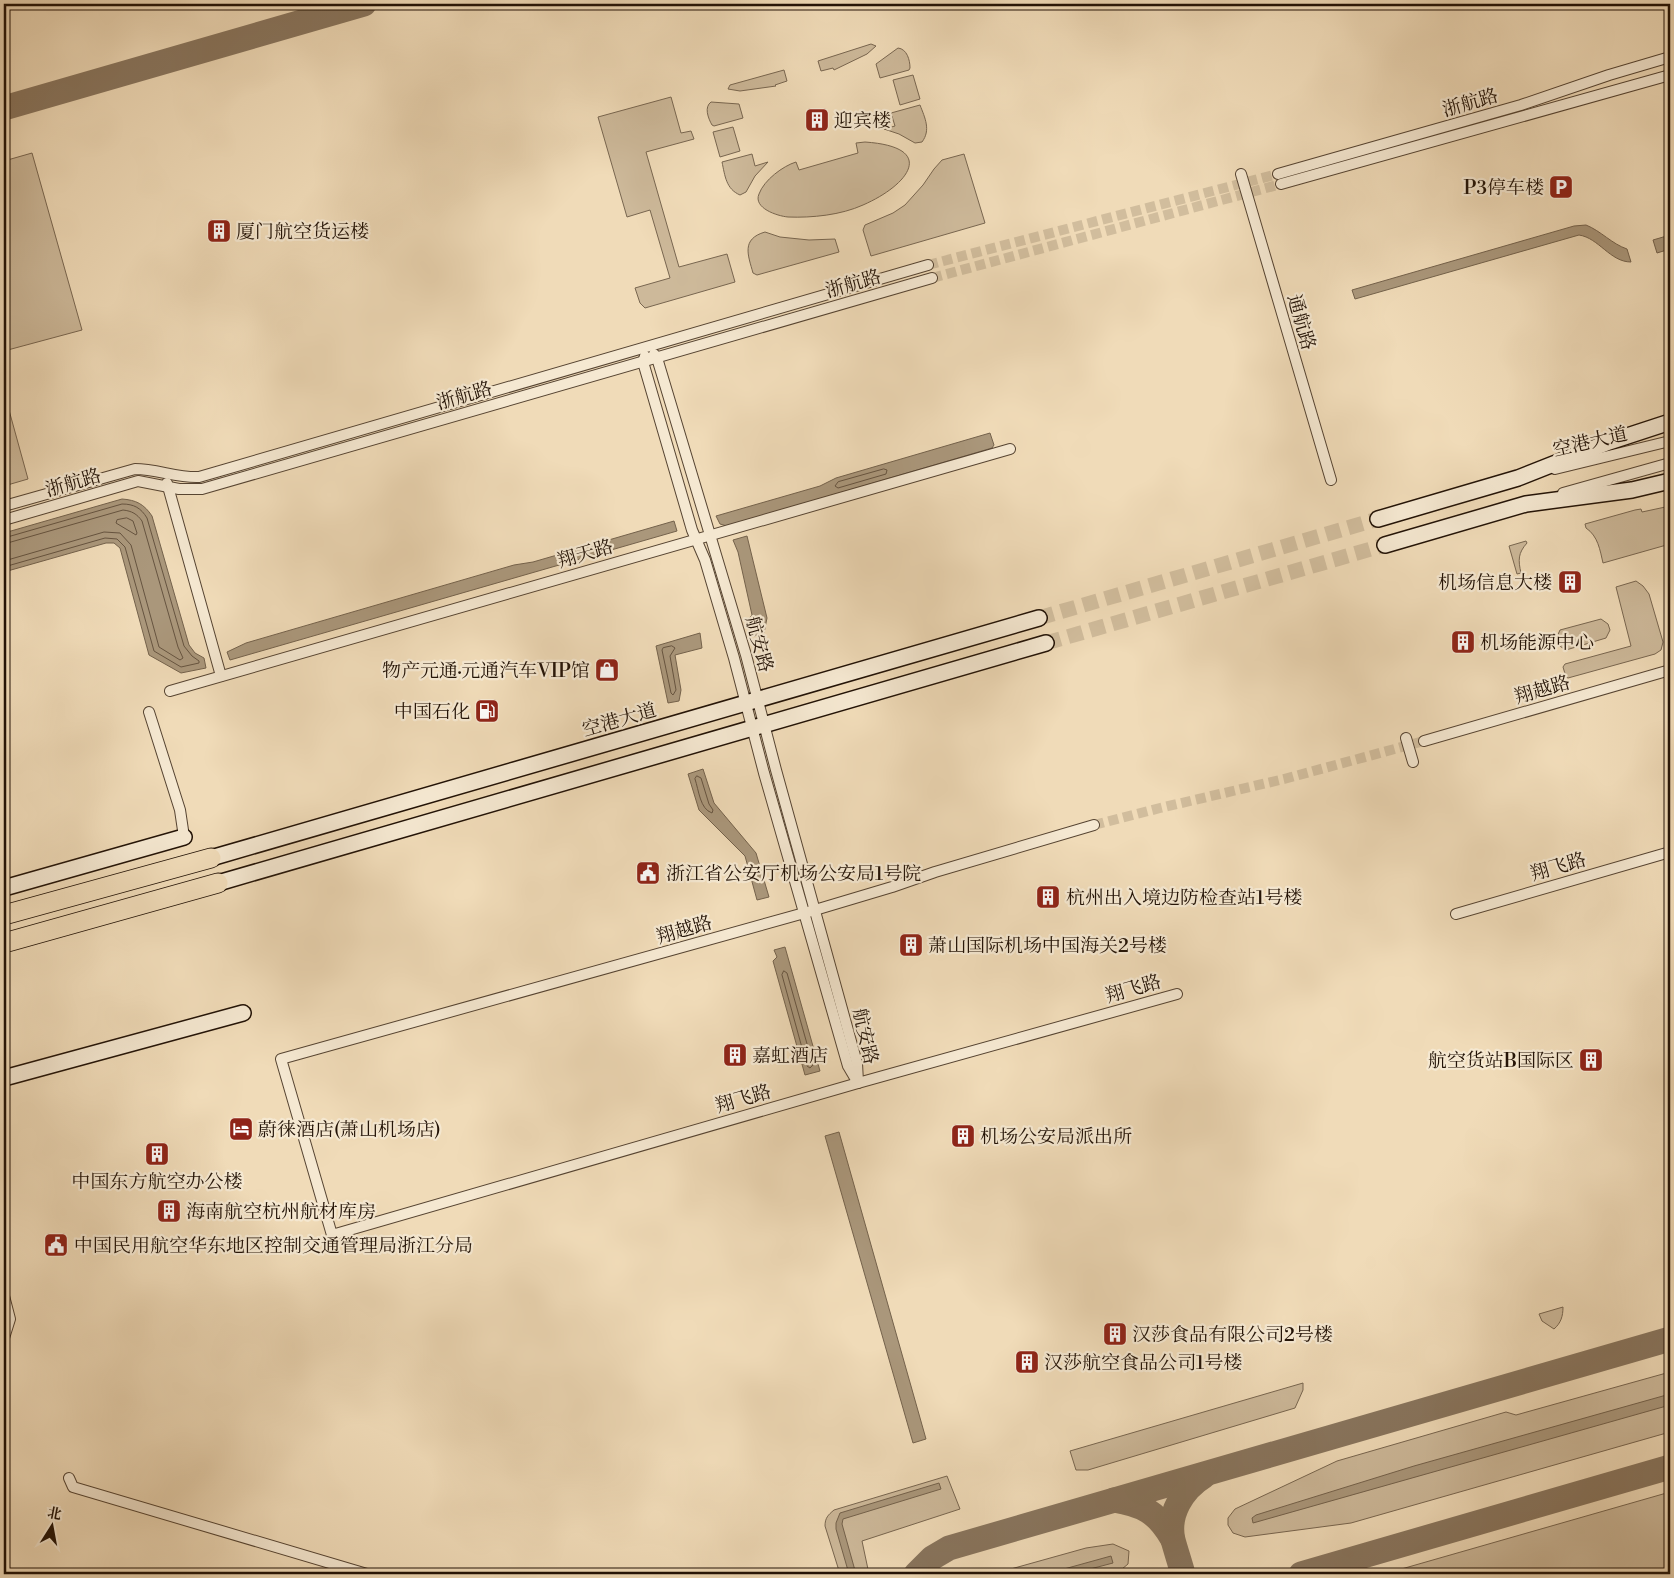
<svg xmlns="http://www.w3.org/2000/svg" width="1674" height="1578" font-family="'Libre Bodoni','Noto Serif SC',serif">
  <rect width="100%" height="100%" fill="#f0dbb8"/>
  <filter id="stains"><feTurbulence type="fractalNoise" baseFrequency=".004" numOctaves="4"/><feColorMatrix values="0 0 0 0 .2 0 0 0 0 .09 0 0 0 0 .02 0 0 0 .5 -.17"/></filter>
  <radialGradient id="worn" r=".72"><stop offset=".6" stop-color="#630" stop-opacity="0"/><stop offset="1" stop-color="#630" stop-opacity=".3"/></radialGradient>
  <!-- green -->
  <g fill="#cdb99a" stroke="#786650">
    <path d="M871,44L876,46L867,54L834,70L833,68L821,71L818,61Z"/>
    <path d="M898,48C907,49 910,60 910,68L909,70L880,78L876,64Z"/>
    <path d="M784,70L787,81L775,85L776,86L740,91L728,89L730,85Z"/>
    <path d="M913,75L920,99L900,105L893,80Z"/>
    <path d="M671,97L681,133L691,131L694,139L646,152L679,267L727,254L735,282L645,308L640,303L635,288L670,278L650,210L627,217L598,117Z"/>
    <path d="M711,102L739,104L743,118L714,126L712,125C708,118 704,107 711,102Z"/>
    <path d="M920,105C925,118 931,130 922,142L915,143L899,134L884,129L895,126L891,113Z"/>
    <path d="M733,127L740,151L720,157L713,132Z"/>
    <path d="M865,142C938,147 909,185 863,205C841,215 812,218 788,217C777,216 753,208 759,194C764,180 783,166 796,162L799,170L858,153L856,143Z"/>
    <path d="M32,153L82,330L4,351V161Z"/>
    <path d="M752,154L755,166L768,162L755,176L746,192L740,195C726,189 725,176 722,162Z"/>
    <path d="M964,154L985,223L871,256L863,230L865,225L893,213L905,205L923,185L934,169L942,160Z"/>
    <path d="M765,232L780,237L809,240L835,239L839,252L757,275L753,273C748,255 741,239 765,232Z"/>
    <path d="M4,392L28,479L4,486Z"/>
    <path d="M1670,506V544L1603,563C1600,550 1598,536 1586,528L1585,524L1635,510L1641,509L1642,512Z"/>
    <path d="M1526,541L1527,543C1518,553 1518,560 1521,573L1517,574L1509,546Z"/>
    <path d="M1636,581L1643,586L1649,594L1663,642L1661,650L1655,654L1568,678L1566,677L1563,667L1565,664L1631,646L1616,587Z"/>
    <path d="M1601,619L1608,624L1610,630L1606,638L1566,650L1558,645L1556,639L1560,630Z"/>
    <path d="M1563,1307C1563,1316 1561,1323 1554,1329L1542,1321L1539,1314Z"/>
    <path d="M1670,1372V1432L1351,1523L1245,1537L1233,1533L1228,1525V1518L1235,1509L1337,1461L1506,1412L1516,1415Z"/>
    <path d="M1303,1383V1390L1295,1408L1088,1470H1076L1070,1451Z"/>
    <path d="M947,1476L960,1509L862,1541L869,1574H840L825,1526C825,1518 828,1515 834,1510Z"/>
    <path d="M1670,1492V1574H1384Z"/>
    <path d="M1113,1544L1129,1551L1128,1564L1116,1574H993L1086,1548Z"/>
  </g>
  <!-- water -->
  <g fill="#aa977b" stroke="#74624c">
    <path d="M1586,225C1601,231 1612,244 1627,249L1631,262C1610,262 1599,238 1579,235L1355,299L1352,290L1574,226Z"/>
    <path d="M1670,235V249L1657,253L1653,240Z"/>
    <path d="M990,433L994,445L992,448L727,526L720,524L716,516L820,486L836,478Z"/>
    <path d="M122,499C136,500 144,504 152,516L189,645L195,653L204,658L206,668L181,673L149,655L120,548L114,543H106L4,572V533Z"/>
    <path d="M674,521L677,531L230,660L227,652L246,643L514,565L533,562Z"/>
    <path d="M747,536L767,618L764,633L754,636L749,619L752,615L738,552L733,540Z"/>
    <path d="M700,633L702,648L675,655L681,690L679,701L668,703L656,646Z"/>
    <path d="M703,769L714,803L756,853L769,897L757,900L745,856L699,810L688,774Z"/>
    <path d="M785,947L820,1071L805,1075L773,961L777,957L774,950Z"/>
    <path d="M839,1132L926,1439L913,1443L825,1136Z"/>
    <path d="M1670,1394V1405L1253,1523L1252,1518L1256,1515L1414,1466Z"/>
    <path d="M939,1483L941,1489L843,1519L842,1524L856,1574H849L836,1529V1523L840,1513Z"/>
    <path d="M1111,1556L1113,1563L1071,1574H1046Z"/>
  </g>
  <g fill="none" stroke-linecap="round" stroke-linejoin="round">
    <!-- shore -->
    <g stroke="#665440" stroke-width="1">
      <path d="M884,469L887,470L886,474L838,488L835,486L838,482Z"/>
      <path d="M127,518L133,521L137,533L136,535L116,523L117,520Z"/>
      <path d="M4,538L122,504C134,504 141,508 147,518L184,646L192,656L199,661V663L181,667L154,651L125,547L117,539L105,538L4,567"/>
      <path d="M4,544L123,510C132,511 137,514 142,521L178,647L183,658L180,660L159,647L131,545L120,533L104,532L4,561"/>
      <path d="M672,646L675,648L670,656L676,690L673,695L671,693L662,650L663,648Z"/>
      <path d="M697,776L701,778L709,804L713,810L712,813C700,809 699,791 695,779Z"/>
      <path d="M784,971L787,973L813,1065L810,1068L807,1066L782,975Z"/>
    </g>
    <!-- taxiway -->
    <g stroke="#89765f" stroke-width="25">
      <path d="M4,108L364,4"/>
      <path d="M1114,1500C1143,1505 1157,1512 1172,1538"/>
      <path d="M916,1574L932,1558L949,1548L1670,1339"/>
      <path d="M1183,1574C1180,1563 1176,1551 1173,1540C1167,1514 1183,1489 1204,1476"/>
      <path d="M1301,1574L1670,1467"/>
    </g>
    <!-- street-tunnel -->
    <g stroke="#d1bd9d" stroke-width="10" stroke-dasharray="10 5" stroke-linecap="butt">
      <path d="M928,265L1278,174"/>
      <path d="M932,278L1281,184"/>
      <path d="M1094,825L1160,808L1284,779L1424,741"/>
    </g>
    <!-- secondary-tunnel -->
    <g stroke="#d1bd9d" stroke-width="15" stroke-dasharray="15 8" stroke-linecap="butt">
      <path d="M1039,618L1378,519"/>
      <path d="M1046,643L1385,545"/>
    </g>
    <defs>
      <g id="street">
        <path d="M1241,174L1331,480"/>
        <path d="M1278,174L1521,105L1609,75L1670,57"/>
        <path d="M1281,184L1670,75"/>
        <path d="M654,354L657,358L746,655L776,770L857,1063L858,1082"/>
        <path d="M645,356L643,362L692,530L705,560L734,658L764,773L848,1066L858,1083"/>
        <path d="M1555,469L1670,441"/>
        <path d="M167,483L221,676"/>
        <path d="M1563,493L1670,463"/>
        <path d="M4,506L135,469C157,469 177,478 199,477L928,265"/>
        <path d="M4,520L138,481L179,489H202L932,278"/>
        <path d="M170,691L1010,449"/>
        <path d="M149,712L180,810L184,837"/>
        <path d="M1406,738L1413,762"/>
        <path d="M1424,741L1670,670"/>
        <path d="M1094,825L935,872L892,887L815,910L281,1059L332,1235L858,1083L1177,994"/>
        <path d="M1456,914L1670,852"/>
        <path d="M4,1296L10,1319L4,1338V1372"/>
        <path d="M69,1478L73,1487L367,1574"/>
      </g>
      <g id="secondary">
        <path d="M1378,519L1518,478L1609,442L1670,422"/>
        <path d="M1385,545L1526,504L1632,490L1670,481"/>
        <path d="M211,858L1039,618"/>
        <path d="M218,883L1046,643"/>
        <path d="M4,888L184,837"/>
        <path d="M4,1078L243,1013"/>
      </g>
      <g id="highway">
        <path d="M4,915L211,858"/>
        <path d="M4,943L218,883"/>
      </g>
    </defs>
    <!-- street casing -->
    <use href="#street" stroke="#564432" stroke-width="12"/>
    <!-- secondary casing -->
    <use href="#secondary" stroke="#221206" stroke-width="18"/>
    <!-- highway casing -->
    <use href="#highway" stroke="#221206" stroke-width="21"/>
    <!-- street -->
    <use href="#street" stroke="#f5e8d1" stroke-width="10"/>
    <!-- secondary -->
    <use href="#secondary" stroke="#f5e8d1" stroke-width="15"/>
    <!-- highway -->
    <use href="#highway" stroke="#f0dbb8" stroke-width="19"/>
  </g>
  <!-- icons -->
  <defs>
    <symbol id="building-square" viewBox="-11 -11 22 22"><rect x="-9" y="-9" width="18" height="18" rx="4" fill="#8f2418" stroke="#f5e8d1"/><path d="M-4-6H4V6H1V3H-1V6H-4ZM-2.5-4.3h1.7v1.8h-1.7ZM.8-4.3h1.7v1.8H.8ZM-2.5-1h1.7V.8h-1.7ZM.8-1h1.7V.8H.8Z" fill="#fff"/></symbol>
    <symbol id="parking-square" viewBox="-11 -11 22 22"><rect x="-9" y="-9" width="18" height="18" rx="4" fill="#8f2418" stroke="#f5e8d1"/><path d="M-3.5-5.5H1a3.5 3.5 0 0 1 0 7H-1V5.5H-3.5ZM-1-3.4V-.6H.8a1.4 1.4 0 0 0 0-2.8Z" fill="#fff"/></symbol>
    <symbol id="shop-square" viewBox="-11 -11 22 22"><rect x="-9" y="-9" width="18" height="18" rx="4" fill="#8f2418" stroke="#f5e8d1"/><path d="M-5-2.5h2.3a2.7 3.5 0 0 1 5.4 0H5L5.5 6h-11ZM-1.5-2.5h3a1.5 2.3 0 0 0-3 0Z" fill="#fff"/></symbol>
    <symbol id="fuel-square" viewBox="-11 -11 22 22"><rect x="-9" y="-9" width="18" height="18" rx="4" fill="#8f2418" stroke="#f5e8d1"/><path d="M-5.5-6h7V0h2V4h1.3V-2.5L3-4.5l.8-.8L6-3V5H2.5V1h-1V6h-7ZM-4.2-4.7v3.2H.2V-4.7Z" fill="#fff"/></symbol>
    <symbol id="civic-square" viewBox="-11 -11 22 22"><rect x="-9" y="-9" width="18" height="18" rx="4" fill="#8f2418" stroke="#f5e8d1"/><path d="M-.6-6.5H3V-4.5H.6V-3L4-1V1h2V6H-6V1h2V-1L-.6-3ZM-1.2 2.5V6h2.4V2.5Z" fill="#fff"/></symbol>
    <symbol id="hotel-square" viewBox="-11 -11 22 22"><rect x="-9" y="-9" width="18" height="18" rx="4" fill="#8f2418" stroke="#f5e8d1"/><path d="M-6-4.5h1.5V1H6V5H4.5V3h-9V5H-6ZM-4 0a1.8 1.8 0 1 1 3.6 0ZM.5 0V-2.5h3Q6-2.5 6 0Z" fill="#fff"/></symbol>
  </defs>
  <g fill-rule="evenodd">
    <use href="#building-square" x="803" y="106" width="28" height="28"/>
    <use href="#parking-square" x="1547" y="173" width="28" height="28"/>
    <use href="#building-square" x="205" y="217" width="28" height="28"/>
    <use href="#building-square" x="1556" y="568" width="28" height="28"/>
    <use href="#building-square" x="1449" y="628" width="28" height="28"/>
    <use href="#shop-square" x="593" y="656" width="28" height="28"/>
    <use href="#fuel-square" x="473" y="697" width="28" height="28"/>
    <use href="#civic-square" x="634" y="859" width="28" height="28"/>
    <use href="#building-square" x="1034" y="883" width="28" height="28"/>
    <use href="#building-square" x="897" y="931" width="28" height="28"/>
    <use href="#building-square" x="721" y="1041" width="28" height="28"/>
    <use href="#building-square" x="1577" y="1046" width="28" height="28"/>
    <use href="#hotel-square" x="227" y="1115" width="28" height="28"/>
    <use href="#building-square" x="949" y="1122" width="28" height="28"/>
    <use href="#building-square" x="143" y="1140" width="28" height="28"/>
    <use href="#building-square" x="155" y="1197" width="28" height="28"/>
    <use href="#civic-square" x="42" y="1231" width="28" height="28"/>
    <use href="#building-square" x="1101" y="1320" width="28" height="28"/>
    <use href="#building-square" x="1013" y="1348" width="28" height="28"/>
  </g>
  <g text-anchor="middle" stroke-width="4.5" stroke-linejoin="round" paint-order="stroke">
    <!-- street labels -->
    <g font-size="19" fill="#221206" stroke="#f5e8d1">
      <text transform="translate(1470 102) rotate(-16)" y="7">浙航路</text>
      <text transform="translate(853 283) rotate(-16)" y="7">浙航路</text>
      <text transform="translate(1302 322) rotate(74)" y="7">通航路</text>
      <text transform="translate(464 395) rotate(-16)" y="7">浙航路</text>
      <text transform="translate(1590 441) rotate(-13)" y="7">空港大道</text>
      <text transform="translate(73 482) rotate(-16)" y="7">浙航路</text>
      <text transform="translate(585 553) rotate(-16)" y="7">翔天路</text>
      <text transform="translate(760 644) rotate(75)" y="7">航安路</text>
      <text transform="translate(1542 689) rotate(-16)" y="7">翔越路</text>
      <text transform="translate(619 719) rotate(-16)" y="7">空港大道</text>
      <text transform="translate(1558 866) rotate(-16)" y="7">翔飞路</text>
      <text transform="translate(684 929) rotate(-16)" y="7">翔越路</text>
      <text transform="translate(1133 988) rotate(-16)" y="7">翔飞路</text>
      <text transform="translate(866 1036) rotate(77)" y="7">航安路</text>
      <text transform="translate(743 1098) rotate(-16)" y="7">翔飞路</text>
    </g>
    <!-- poi labels -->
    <g font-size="19" fill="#221206" stroke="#f5e8d1" text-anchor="start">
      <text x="834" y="127">迎宾楼</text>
      <text x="1544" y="194" text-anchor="end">P3停车楼</text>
      <text x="236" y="238">厦门航空货运楼</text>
      <text x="1552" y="589" text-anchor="end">机场信息大楼</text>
      <text x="1480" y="649">机场能源中心</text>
      <text x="590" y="677" text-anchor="end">物产元通·元通汽车VIP馆</text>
      <text x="470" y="718" text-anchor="end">中国石化</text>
      <text x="666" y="880">浙江省公安厅机场公安局1号院</text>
      <text x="1066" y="904">杭州出入境边防检查站1号楼</text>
      <text x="928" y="952">萧山国际机场中国海关2号楼</text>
      <text x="752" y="1062">嘉虹酒店</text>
      <text x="1574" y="1067" text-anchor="end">航空货站B国际区</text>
      <text x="258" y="1136">蔚徕酒店(萧山机场店)</text>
      <text x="980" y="1143">机场公安局派出所</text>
      <text x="157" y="1188" text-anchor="middle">中国东方航空办公楼</text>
      <text x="186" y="1218">海南航空杭州航材库房</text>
      <text x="74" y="1252">中国民用航空华东地区控制交通管理局浙江分局</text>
      <text x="1132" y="1341">汉莎食品有限公司2号楼</text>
      <text x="1044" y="1369">汉莎航空食品公司1号楼</text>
    </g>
  </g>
  <!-- margin -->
  <rect width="1674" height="1578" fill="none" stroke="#f0dbb8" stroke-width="20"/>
  <rect x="5" y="5" width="1664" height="1568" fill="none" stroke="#221206" stroke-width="2.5"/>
  <rect x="10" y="10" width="1654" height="1558" fill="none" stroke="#221206"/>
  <!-- north arrow -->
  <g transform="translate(52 1526) rotate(11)" stroke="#f5e8d1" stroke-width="4" paint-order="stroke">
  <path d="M0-4L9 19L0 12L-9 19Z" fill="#221206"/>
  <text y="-8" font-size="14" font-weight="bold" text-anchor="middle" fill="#221206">北</text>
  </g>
  <rect width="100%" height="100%" filter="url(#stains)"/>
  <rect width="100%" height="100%" fill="url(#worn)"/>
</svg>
